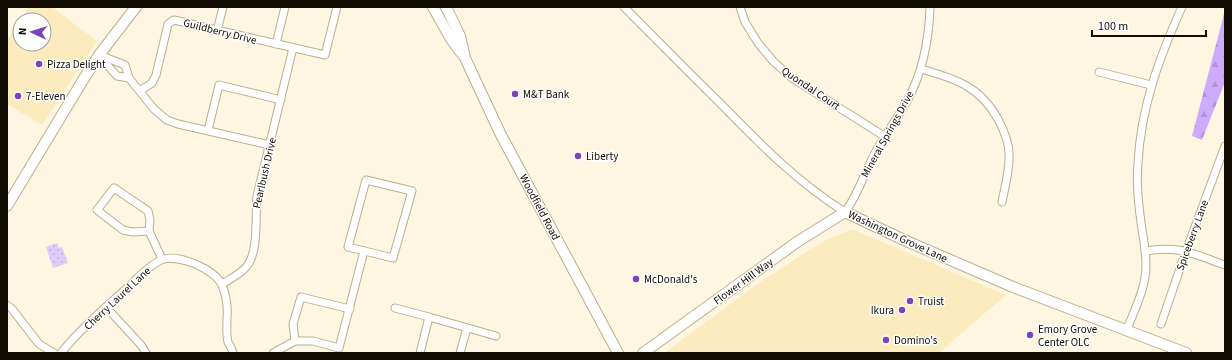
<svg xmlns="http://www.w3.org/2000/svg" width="1232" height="360" font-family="'Source Sans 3',sans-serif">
  <defs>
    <pattern id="forest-firs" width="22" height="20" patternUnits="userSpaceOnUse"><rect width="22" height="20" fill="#cdacfe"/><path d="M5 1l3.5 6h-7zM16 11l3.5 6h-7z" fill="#af93d8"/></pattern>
    <pattern id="park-dots" width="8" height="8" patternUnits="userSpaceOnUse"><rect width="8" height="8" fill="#deccfb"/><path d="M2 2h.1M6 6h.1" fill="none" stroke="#bdaed6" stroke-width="1.8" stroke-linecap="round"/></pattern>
  </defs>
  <rect width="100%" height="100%" fill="#fff6e1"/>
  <!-- built -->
  <g fill="#fcebbf">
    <path d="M29,7H52L97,41L42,125L7,104V40L20,21V44H44V20H21Z"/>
    <path d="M852,229L1006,295L939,353H664L763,280L803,254L826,240Z"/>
  </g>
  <!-- forest -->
  <path fill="url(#forest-firs)" d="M1225,10V82L1202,140L1192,136Z"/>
  <!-- park -->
  <path fill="url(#park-dots)" d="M57,243L59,248L62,247L68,263L53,268L46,247Z"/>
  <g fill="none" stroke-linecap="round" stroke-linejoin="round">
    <defs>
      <g id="street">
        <path d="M624,7C656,39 688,72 721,104C759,143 798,183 845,212C858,195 864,174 874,155C884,136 897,119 907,101C923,72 929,39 930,7"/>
        <path d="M740,7L745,22L758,43L773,61L792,78L884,136"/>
        <path d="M217,31L223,7"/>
        <path d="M276,44L285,7"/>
        <path d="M99,55L125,65L129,78L154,109L167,120L178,124L270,145"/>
        <path d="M100,57L117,76L129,78"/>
        <path d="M921,69C957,79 981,87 999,121C1004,131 1009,142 1009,153C1010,170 1005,186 1002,202"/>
        <path d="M1099,72L1151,85"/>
        <path d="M141,90L152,83L156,75L168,24L174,20L325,55L337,7"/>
        <path d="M208,130L219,85L281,100"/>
        <path d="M366,180L412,191L393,258L348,247Z"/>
        <path d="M149,231L133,232L123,230L97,210L114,188L148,211L150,220L149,231L162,259"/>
        <path d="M1145,251C1178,245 1194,254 1225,265"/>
        <path d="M222,284C230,279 241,274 247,266C259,251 255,215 257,196L293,48"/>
        <path d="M7,305L12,309L39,344L54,353"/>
        <path d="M106,307L141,345L146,353"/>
        <path d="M395,308L429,317"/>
        <path d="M1161,324L1186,251L1225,146"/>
        <path d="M1127,329C1135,309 1146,287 1146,266C1146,254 1144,241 1142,230C1139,208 1136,186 1138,163C1141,107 1159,58 1182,7"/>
        <path d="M295,341L293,324L301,297L350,309"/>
        <path d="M61,353C80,329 105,308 128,287C138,278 148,266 161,260C177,253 215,269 222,285C226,295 228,307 227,318C227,326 226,334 228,342C230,346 232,349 233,353"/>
        <path d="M273,353L295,341H313L339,348L364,251"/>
        <path d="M420,353L429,317L496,336"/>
        <path d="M460,353L467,328"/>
      </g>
      <g id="secondary">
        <path d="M433,7L451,39L462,54"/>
        <path d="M446,7L460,36L465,58L501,135L618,353"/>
        <path d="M7,206L83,80L99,55L136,7"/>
        <path d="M643,353L797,242L845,212L904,240L1013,287L1186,353"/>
      </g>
    </defs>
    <!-- street casing -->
    <use href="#street" stroke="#bbae8b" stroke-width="9"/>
    <!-- secondary casing -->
    <use href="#secondary" stroke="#bbae8b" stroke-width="12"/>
    <!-- street -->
    <use href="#street" stroke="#fff" stroke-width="7"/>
    <!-- secondary -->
    <use href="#secondary" stroke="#fff" stroke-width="10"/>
  </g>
  <!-- markers -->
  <g fill="#7c44ba" stroke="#fff" stroke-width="1.5">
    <circle cx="39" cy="64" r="4"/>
    <circle cx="515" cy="94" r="4"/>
    <circle cx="18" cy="96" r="4"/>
    <circle cx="578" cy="156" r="4"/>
    <circle cx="636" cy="279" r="4"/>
    <circle cx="910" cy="301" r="4"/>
    <circle cx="902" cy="310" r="4"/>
    <circle cx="1030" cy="335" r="4"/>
    <circle cx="886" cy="340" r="4"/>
  </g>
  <g text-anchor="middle" stroke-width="3" stroke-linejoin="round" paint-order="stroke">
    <!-- street labels -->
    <g font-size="11" fill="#110c02" stroke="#fff">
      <text transform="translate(220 31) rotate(14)" y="4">Guildberry Drive</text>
      <text transform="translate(811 88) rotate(34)" y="4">Quondal Court</text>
      <text transform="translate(887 134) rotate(-61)" y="4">Mineral Springs Drive</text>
      <text transform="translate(264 173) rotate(-77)" y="4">Pearlbush Drive</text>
      <text transform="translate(540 207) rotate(62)" y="4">Woodfield Road</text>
      <text transform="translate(1192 235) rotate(-70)" y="4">Spiceberry Lane</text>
      <text transform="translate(898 236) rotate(25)" y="4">Washington Grove Lane</text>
      <text transform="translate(743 281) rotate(-36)" y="4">Flower Hill Way</text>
      <text transform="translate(117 298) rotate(-43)" y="4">Cherry Laurel Lane</text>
    </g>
    <!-- poi labels -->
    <g font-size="11" fill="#110c02" stroke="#fff" text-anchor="start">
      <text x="47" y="68">Pizza Delight</text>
      <text x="523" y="98">M&amp;T Bank</text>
      <text x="26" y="100">7-Eleven</text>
      <text x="586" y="160">Liberty</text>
      <text x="644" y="283">McDonald's</text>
      <text x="918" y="305">Truist</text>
      <text x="894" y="314" text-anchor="end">Ikura</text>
      <text x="1038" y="333">Emory Grove<tspan x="1038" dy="13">Center OLC</tspan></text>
      <text x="894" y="344">Domino's</text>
    </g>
  </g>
  <!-- border -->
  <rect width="1232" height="360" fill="none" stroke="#110c02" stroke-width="16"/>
  <!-- north arrow -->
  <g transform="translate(32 32) rotate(274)"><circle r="19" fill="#ffffff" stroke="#a09e9a"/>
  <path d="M0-3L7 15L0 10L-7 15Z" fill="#7c44ba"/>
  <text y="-6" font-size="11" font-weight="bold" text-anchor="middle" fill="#110c02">N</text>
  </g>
  <!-- scale -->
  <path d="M1092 30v6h114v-6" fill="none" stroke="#110c02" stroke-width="2"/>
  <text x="1098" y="30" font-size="12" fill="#110c02" stroke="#ffffff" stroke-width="3" paint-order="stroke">100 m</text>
</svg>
